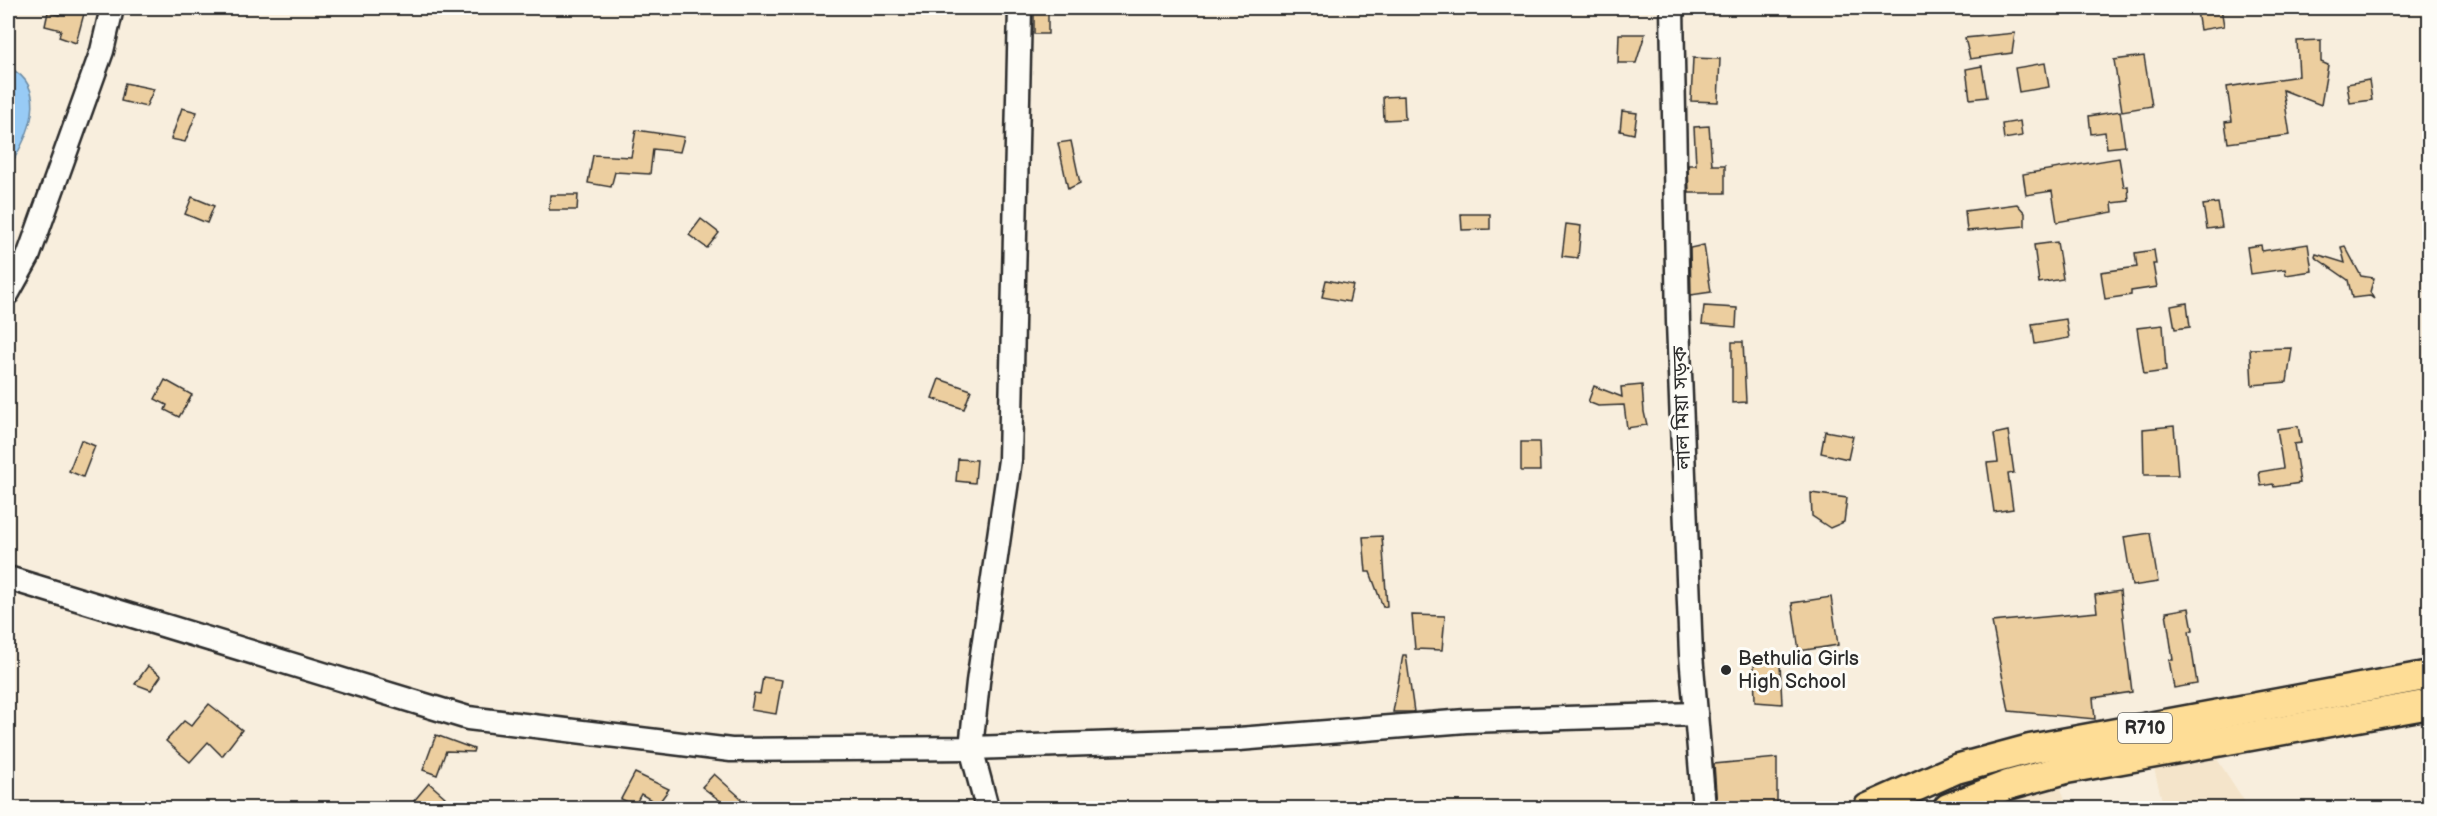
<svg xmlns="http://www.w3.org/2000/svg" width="2437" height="816" font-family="'Balsamiq Sans','Noto Sans Bengali',sans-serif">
  <rect width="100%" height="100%" fill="#f8eedd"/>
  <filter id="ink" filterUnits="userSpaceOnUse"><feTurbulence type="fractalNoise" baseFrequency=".0167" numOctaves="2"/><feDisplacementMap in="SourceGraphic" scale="12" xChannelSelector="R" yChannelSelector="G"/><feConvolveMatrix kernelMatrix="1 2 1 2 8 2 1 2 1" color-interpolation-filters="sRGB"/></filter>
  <g filter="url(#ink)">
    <!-- built -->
    <g fill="#f4e4ca">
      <path d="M2217,759L2249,808H2164L2154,769Z"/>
      <path d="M2060,786L2068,808H1983Z"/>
    </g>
    <!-- water -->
    <path fill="#98cbf5" stroke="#6c8ba4" stroke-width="1.5" d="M8,67C52,88 28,138 8,169Z"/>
    <!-- building -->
    <g fill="#ecce9f" stroke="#2b2b2b" stroke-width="1.5">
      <path d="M62,8L85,10L76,43L59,37L61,30L45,26L48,12L59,15Z"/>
      <rect x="1034" y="8" width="14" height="26"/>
      <path d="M2221,8L2224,26L2200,30L2197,11Z"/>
      <path d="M2015,33L2012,53L1970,59L1965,38Z"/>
      <path d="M1619,34H1645L1636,63H1618Z"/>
      <path d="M2321,40V62L2328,65L2321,105L2283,90L2290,135L2228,143L2225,122L2232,121L2227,87L2299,76L2297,41Z"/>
      <path d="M2144,56L2152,106L2122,111L2114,60Z"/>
      <path d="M1693,58L1720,59L1718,102L1691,101Z"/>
      <path d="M2045,63L2049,87L2019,92L2015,68Z"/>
      <path d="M1982,66L1987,97L1970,99L1966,69Z"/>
      <path d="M2369,80L2372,100L2350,103L2347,84Z"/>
      <path d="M125,83L154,89L146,107L121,101Z"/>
      <path d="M1404,96L1405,119L1384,120L1383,97Z"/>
      <path d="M182,108L197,112L185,142L171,139Z"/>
      <path d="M1622,111L1637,113L1634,134L1620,131Z"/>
      <path d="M2120,111L2125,146L2107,148L2105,132L2091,134L2089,116Z"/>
      <path d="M2020,121L2022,136L2004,139L2002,124Z"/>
      <path d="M1709,126L1712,165H1725V193H1689L1688,165H1696L1694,127Z"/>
      <path d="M636,130L684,137L680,152L653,149L650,174L615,172L611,187L588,183L593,155L631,157Z"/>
      <path d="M1071,141L1080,183L1068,189L1058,143Z"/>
      <path d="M2119,158L2124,187L2128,186L2129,201L2112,203L2113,212L2057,222L2052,191L2026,195L2023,174Z"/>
      <path d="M550,195H578L577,210H549Z"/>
      <path d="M192,197L214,206L207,223L185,214Z"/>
      <path d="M2218,203L2222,227L2207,229L2203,205Z"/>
      <path d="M2017,204L2025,213V226L1967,231L1965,211Z"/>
      <path d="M1461,214H1490V229L1462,230Z"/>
      <path d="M701,219L719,233L707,248L689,235Z"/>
      <path d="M1566,224L1581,226L1578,258L1562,256Z"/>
      <path d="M2057,242L2063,279L2039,283L2034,245Z"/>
      <path d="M2308,244L2312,271L2286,275L2285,269L2251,274L2247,247L2261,245L2262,251Z"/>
      <path d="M1704,245L1711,292L1691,295L1690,248Z"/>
      <path d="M2345,246L2361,276L2374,278L2370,292L2374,299L2370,296L2352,298L2348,280L2315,257L2316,254L2345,263L2341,247Z"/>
      <path d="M2154,250L2156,264H2153L2157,287L2131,291V295L2105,299L2101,272L2137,267L2135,253Z"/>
      <path d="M1326,280L1353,285L1349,302L1322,297Z"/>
      <path d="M2187,303L2190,327L2175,329L2171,306Z"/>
      <path d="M1704,306L1737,308L1736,327L1702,324Z"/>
      <path d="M2066,319L2069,338L2035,344L2032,324Z"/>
      <path d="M2163,325L2166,371L2144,374L2137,328Z"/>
      <path d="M1732,342H1743L1746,402L1732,403Z"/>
      <path d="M2292,348L2287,382L2252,385L2250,349Z"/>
      <path d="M939,379L971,390L964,409L932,398Z"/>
      <path d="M165,380L192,395L179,417L165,410L167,405L155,399Z"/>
      <path d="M1642,385L1644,412L1647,425L1627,428L1624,405L1598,406L1588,402L1594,386L1622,397L1621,387Z"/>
      <path d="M2174,426L2178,475H2144L2143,429Z"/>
      <path d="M2298,426L2301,443L2294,444L2300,483L2274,487L2273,484L2261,486L2259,472L2283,468L2277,429Z"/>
      <path d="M1825,431L1853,436L1848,459L1821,453Z"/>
      <path d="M2008,431L2014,473L2008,474L2013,509L1994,512L1987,463L1998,462L1994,434Z"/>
      <path d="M81,440L95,446L83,477L69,471Z"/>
      <path d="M1521,442H1539L1540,471H1521Z"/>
      <path d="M958,459L977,460L975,483L956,481Z"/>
      <path d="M1811,493L1847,498L1844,522L1830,528L1812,516Z"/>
      <path d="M2150,533L2158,582L2132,586L2124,537Z"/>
      <path d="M1382,536L1387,606L1383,607L1370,572H1366L1363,537Z"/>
      <path d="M2120,591L2132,692L2093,698L2095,719L2009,711L1992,622L2097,612L2095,595Z"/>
      <path d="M1831,597L1838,645L1799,651L1792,603Z"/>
      <path d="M2189,608L2193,630L2189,631L2197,684L2174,688L2169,660H2173L2166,612Z"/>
      <path d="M1412,615L1445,616L1442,650L1415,649Z"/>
      <path d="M1403,655H1406L1414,712H1393Z"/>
      <path d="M1754,663L1780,664L1782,704L1755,702Z"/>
      <path d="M148,666L161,676L151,690L135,684Z"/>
      <path d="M763,677L782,680L776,714L751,710L754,693L760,694Z"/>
      <path d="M209,704L242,730L222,756L208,742L190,762L166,741L184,721L191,726Z"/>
      <path d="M436,735L474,749L473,752L446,751L437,775L423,770Z"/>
      <path d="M1777,758V808H1717L1714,764Z"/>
      <path d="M635,773L669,789L658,804L641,794L635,805L621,799Z"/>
      <path d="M714,774L741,798L734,808H730L702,787Z"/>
      <path d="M429,783L445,797L435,808H408Z"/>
    </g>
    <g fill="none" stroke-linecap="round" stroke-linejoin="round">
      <defs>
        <g id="minor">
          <path d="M1672,8L1678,322L1691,655L1704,808"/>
          <path d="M8,293L28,257L102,51L112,8"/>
          <path d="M8,578L468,718L731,750L971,748L1239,739L1466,721L1696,714"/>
          <path d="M987,808L971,748L978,682L1010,460L1020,8"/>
        </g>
        <g id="major">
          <path d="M1868,808L1956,769L2030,749L2430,675"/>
          <path d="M1948,808L2008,785L2066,769L2430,704"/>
        </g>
      </defs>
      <!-- minor casing -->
      <use href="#minor" stroke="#2b2b2b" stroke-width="27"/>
      <!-- major casing -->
      <use href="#major" stroke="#2b2b2b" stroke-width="33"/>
      <!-- minor -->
      <use href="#minor" stroke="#fdfcf7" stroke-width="22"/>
      <!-- major -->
      <use href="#major" stroke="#fedd96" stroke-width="28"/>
    </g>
  </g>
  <!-- markers -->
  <circle fill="#2b2b2b" stroke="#fdfcf7" stroke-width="2" cx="1726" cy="670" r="6"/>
  <g text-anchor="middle" stroke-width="6" stroke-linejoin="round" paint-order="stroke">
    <!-- shield labels -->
    <rect fill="#fdfcf7" stroke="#6a6a68" stroke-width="1.5" x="2118" y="713" width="54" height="30" rx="4.5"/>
    <g font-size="18" font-weight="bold" fill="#2b2b2b">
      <text x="2145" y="734">R710</text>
    </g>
    <!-- street labels -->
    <g font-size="20" fill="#2b2b2b" stroke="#fdfcf7">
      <text transform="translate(1681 408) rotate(-92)" y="7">লাল মিয়া সড়ক</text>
    </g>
    <!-- poi labels -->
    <g font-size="20" fill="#2b2b2b" stroke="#fdfcf7" text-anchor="start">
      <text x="1738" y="665">Bethulia Girls<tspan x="1738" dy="23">High School</tspan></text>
    </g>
  </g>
  <!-- margin -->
  <rect width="2437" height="816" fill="none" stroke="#fdfcf7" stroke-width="30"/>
  <rect x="15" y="15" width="2407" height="786" fill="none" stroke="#2b2b2b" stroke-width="2" filter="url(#ink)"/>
</svg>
